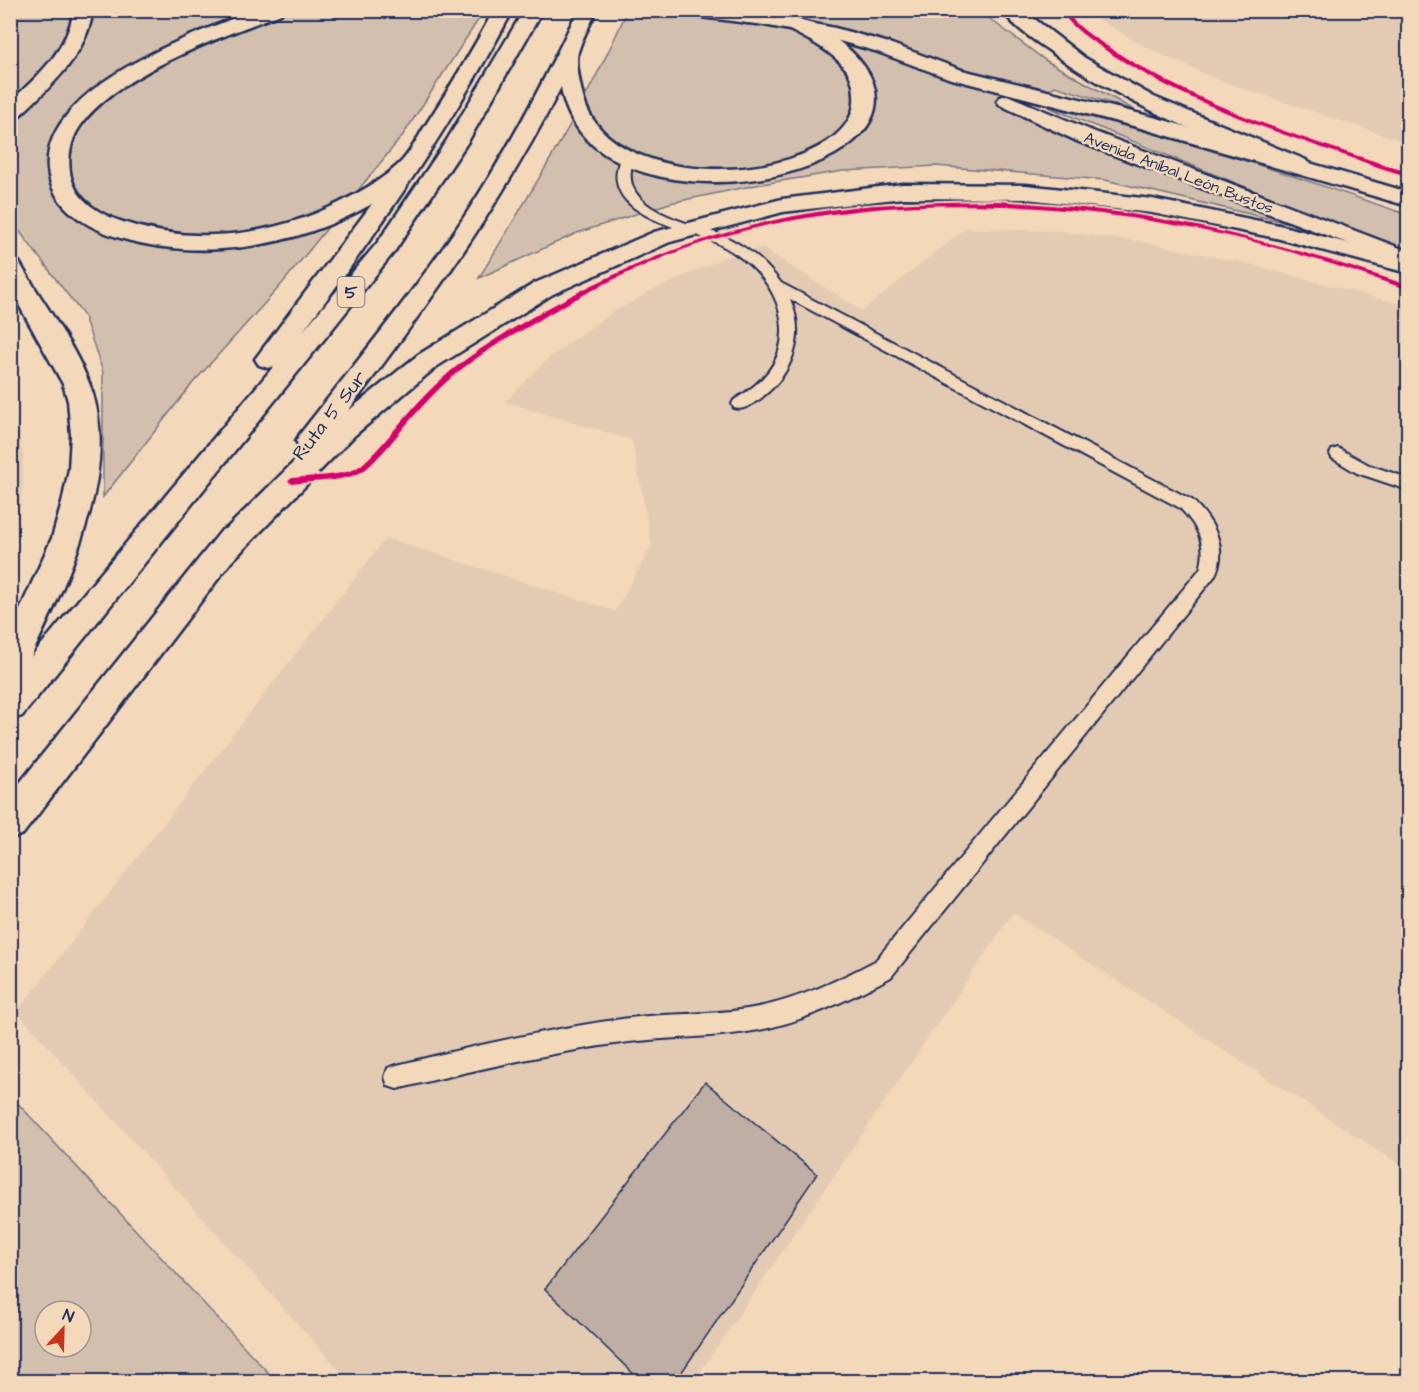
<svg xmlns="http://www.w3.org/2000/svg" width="1419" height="1392" font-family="'Architects Daughter',sans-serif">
  <rect width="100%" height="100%" fill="#f3d8ba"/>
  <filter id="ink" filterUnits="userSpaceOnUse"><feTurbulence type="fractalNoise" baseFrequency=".0167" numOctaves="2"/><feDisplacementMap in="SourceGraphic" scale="12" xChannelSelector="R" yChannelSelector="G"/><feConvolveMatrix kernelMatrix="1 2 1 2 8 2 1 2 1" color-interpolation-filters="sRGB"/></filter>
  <g filter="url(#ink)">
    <!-- built -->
    <g fill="#e3cbb3">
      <path d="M1085,11H1408V143L1215,79L1143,46Z"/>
      <path d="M966,228L1057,231L1139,241L1249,264L1408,306V1170L1013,913L694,1381H349L17,1012L386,538L615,611L652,546L632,440L505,402L551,356L611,313L649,292L723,258L762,248L862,311Z"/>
      <path d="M11,406L19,431L23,456V484L19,514L11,543Z"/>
    </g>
    <!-- green -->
    <g fill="#d3bfad" stroke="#777786" stroke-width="1.5" fill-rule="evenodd">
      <path d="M11,11H484L403,135L281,285L192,384L103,497V372L84,316L11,220Z"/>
      <path d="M627,11H979L1045,60L1136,111L1055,86L1013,112L1288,223L1105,180L936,166L843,171L756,185L670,203L577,233L479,278C532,190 586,105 627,11Z"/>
      <path d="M1048,107C1171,135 1290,174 1408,215V250L1310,213Z"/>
      <path d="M10,1096H11L276,1381H11ZM45,1311H81V1347H45Z"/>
    </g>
    <!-- building -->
    <path fill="#beaea4" stroke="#1b2f5e" stroke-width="1.5" d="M705,1082L817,1174L675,1382H642L545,1289Z"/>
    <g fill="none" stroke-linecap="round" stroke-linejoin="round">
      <defs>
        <g id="service">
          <path d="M627,155L634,159C613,213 696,222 728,238C750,249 767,264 781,283L1192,500C1213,520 1230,548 1214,577L891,977C846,1001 798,1025 747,1032C708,1038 668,1037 629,1042C551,1052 473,1070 397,1089L388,1086L385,1077L388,1068L397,1065C473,1046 551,1028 629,1018C669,1013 708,1015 747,1009C793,1002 835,982 875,961L1200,569C1208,544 1197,526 1180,508L790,299C807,337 792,375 760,399C752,404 744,411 734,408L732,404L734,400C762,383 783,363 782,328C780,289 752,261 719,244C685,227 598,216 620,159Z"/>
          <path d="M1338,448L1369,465L1408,478V490L1357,473L1332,458L1330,454L1332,450Z"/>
        </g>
        <g id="primary">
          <path d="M684,10H742L835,28L889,43L962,70L1157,118L1408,192V206L1141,128L948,78L875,51L825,37L764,25L693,16L686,14Z"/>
          <path d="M1007,95L1095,132L1408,251V266L1079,142L1000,105L997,101L1000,97Z"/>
        </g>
        <g id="motorway">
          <path d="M74,10H93C86,57 50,87 17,118L10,120V102C39,75 67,51 74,10Z"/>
          <path d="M255,10H283L281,14C223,36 117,74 81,125C70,140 67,160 71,177C77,201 101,215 123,222C200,248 285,234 354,195C370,186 390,174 402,161C412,150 419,135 427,123C451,86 473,49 494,10H513C452,124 380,230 302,332L378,242L447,140L524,10H543L469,140L394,252L22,716L10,720V632L52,538L62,503L69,469L71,435L68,401L63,384L10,289V260L19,262L22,267C44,304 78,350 92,391C120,477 66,581 31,657L274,366L268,368L259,365L255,359L372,204C326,230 274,246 221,249C167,253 54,239 48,169C46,149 54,131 67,115C106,66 198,32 255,10Z"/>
          <path d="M578,10H597C591,23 582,38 578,52C575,64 580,84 583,97C611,205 862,181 854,95C854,86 851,76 846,69C831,50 807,39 786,28L783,24L786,20L793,18C818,24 849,45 864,66C945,181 586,247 561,87C503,203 426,307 348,411L418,355L535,283L654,232L782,199L903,184L1026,185L1152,199L1279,225L1408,259V273L1276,238L1152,213L1026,199L903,198L783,212L670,242L553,294L436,367L355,435L231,562L23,834L10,839V795L222,530L227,528L306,450L300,448L296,441L300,434C357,361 417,289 468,211C510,147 545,79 578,10Z"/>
          <path d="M754,10H818L816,14L809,16L747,23L740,21L737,17L740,13Z"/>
          <path d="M1002,10H1023L1085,58L1154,97L1306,160L1309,165L1306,170L1298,172L1290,170C1206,136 1121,103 1047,49C1032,39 1013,26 1002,10Z"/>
        </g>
      </defs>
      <!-- service casing -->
      <use href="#service" stroke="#1b2f5e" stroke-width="4"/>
      <!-- primary casing -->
      <use href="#primary" stroke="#1b2f5e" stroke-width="5"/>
      <!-- motorway casing -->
      <use href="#motorway" stroke="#1b2f5e" stroke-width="5"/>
      <!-- service -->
      <use href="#service" fill="#f3d8ba" fill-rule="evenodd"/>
      <!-- primary -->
      <use href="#primary" fill="#f3d8ba" fill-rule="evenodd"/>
      <!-- motorway -->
      <use href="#motorway" fill="#f3d8ba" fill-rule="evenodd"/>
      <defs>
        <g id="cycleway">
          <path d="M1060,10H1065C1076,27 1094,37 1110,48C1201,108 1306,139 1408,172V176C1386,171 1365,162 1343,155C1262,128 1180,99 1108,52C1091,40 1072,29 1060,10Z"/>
          <path d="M998,201C1054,205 1110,209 1166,220C1249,235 1329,259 1408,285V289C1381,282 1355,271 1328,263C1301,255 1273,247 1246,240C1083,202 911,190 747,230C671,249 598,284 531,325C498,344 465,363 437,391C419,409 402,430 385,450C378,457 371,466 363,471C346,482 313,481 292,484L288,481L292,478C309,476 340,476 355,469C369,462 396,427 408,414C429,389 452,368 479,350C585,280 703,228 830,210C886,202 942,202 998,201Z"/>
        </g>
      </defs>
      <!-- cycleway casing -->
      <use href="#cycleway" stroke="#f3d8ba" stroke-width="4"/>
      <!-- cycleway -->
      <use href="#cycleway" fill="#d6006c" fill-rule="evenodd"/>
    </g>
  </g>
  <g text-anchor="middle" stroke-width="5" stroke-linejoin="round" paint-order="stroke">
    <!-- far-street labels -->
    <g font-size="16" fill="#1b2f5e" stroke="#f3d8ba">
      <text transform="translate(1179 172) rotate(21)" y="6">Avenida Aníbal León Bustos</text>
    </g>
    <!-- shield labels -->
    <rect fill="#f3d8ba" stroke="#5c627a" stroke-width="1.5" x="337.5" y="277" width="27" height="30" rx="4.5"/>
    <g font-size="18" font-weight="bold" fill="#1b2f5e">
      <text x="351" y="298">5</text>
    </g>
    <!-- street labels -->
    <g font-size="20" fill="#1b2f5e" stroke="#f3d8ba">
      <text transform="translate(329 415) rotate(-52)" y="7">Ruta 5 Sur</text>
    </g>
  </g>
  <!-- margin -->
  <rect width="1419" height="1392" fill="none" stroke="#f3d8ba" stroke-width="36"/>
  <rect x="18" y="18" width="1383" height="1356" fill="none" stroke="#1b2f5e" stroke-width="2" filter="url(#ink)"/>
  <!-- north arrow -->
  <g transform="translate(63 1329) rotate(22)"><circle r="28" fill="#f3d8ba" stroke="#9d9495" stroke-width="1.5"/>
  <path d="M0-4.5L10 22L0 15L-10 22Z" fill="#c8321e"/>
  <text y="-9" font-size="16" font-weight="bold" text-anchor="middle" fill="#1b2f5e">N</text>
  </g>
</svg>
